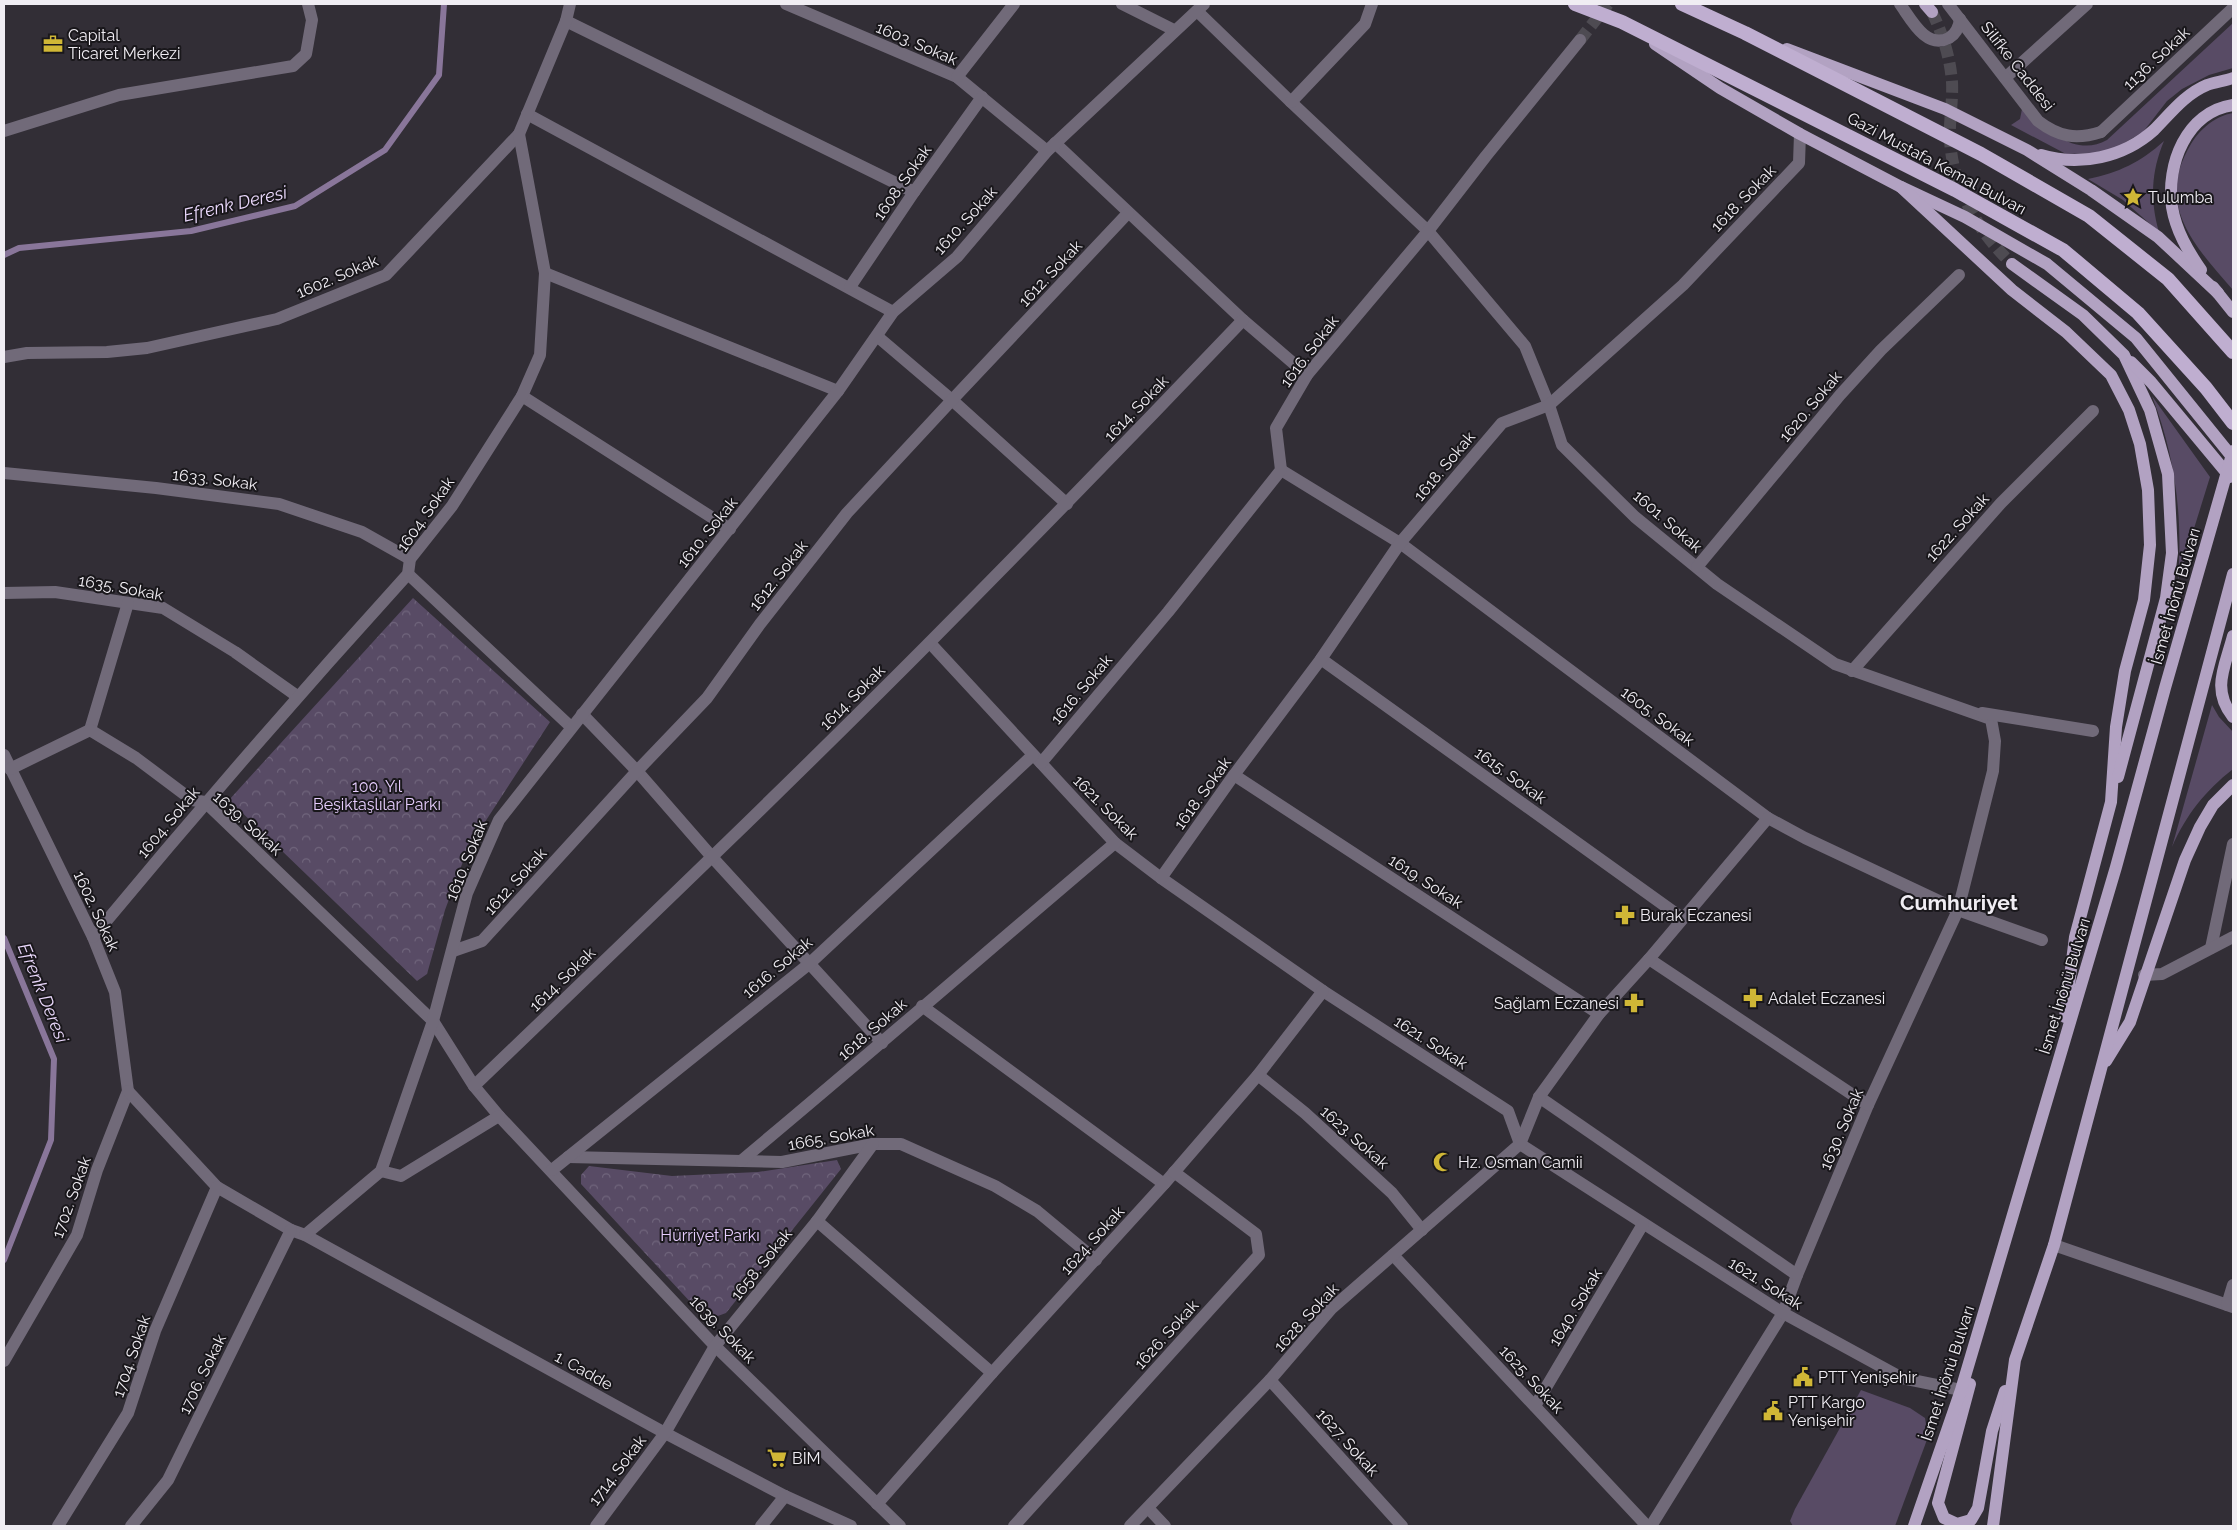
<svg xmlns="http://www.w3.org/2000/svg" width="2237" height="1530" font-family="Raleway,sans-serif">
  <defs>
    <pattern id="park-crowns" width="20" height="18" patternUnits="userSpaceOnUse" patternTransform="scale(1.25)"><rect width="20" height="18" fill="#584b65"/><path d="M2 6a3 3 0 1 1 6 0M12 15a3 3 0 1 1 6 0" fill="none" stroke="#70657c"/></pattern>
  </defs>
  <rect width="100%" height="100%" fill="#322e36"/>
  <!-- green -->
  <g fill="#584b65">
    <path d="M2233,23V68L2209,75L2182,89L2167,101L2143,132L2107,153L2066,154L2011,125L2020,119L2022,109C2045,128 2075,158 2107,140Z"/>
    <path d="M2233,113V290C2195,246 2154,205 2191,144C2200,129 2215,116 2233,113Z"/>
    <path d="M2164,141C2151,172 2150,200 2159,232L2123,200L2088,179C2118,173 2141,162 2164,141Z"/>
    <path d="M2152,396L2210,477L2178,580C2183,515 2175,456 2152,396Z"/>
    <path d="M2212,705L2219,717L2233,732V769C2205,791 2186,815 2172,847Z"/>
    <path d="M1861,1390L1910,1408L1925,1418L1928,1437L1895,1526H1793L1790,1521L1795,1509Z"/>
  </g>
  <!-- park -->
  <g fill="url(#park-crowns)">
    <path d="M413,598L550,722L468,848L445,910L427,974L417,981L229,800Z"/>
    <path d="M837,1160L841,1169L726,1313L707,1320L581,1184V1175L589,1166L672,1176L758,1172Z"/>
  </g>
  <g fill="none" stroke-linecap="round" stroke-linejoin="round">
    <!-- stream -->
    <g stroke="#89769a" stroke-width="6">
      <path d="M4,255L19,248L191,231L295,206L385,150L439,75L444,4"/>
      <path d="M4,938L54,1059L51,1140L4,1260"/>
    </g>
    <!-- pedestrian-tunnel -->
    <path stroke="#4e4b52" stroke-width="12" stroke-dasharray="12 6" stroke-linecap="butt" d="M1580,40L1608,4"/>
    <!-- primary-tunnel -->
    <path stroke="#4e4b52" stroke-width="12" stroke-dasharray="12 6" stroke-linecap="butt" d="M1932,12C1943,35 1950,57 1952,82C1953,101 1949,121 1950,140C1953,189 1977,230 2012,264"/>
    <!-- minor -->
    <g stroke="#716a79" stroke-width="12">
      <path d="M786,4L957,77L1047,151"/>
      <path d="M1122,4L1174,30"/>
      <path d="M1197,11L1291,102L1428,231L1525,346L1549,405L1562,445L1635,517L1717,584L1835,664L1991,719L1995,741L1993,771L1958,910L1868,1105L1797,1275L1783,1313L1651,1526"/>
      <path d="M566,21L914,192"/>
      <path d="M957,77L1014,4"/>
      <path d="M2005,78L2087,4"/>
      <path d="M1291,102L1365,24L1372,4"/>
      <path d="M527,114L893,312"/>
      <path d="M4,131L119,95L293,66L306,54L312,20L308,4"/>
      <path d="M2101,132L2233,8"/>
      <path d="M1055,143L1243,320L1307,375"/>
      <path d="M545,273L838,391"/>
      <path d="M850,287L914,192L982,97"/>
      <path d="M878,337L952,400L1067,504"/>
      <path d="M4,357L27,353L107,352L147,348L277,319L386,275L519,134L566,21L570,4"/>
      <path d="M522,396L730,529"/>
      <path d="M1281,470L1400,543L1768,818L1805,838L1958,910L2042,940"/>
      <path d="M4,473L156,488L279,504L362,532L410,559"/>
      <path d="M1697,567L1840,395L1881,350L1959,275"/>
      <path d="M408,574L571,727"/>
      <path d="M4,593L55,592L163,608L235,652L297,696"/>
      <path d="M930,643L1115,843L1161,878L1323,991L1508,1111L1520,1144L1783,1313L1902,1378L1961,1390"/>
      <path d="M1321,659L1682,918"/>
      <path d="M1852,671L2001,503L2093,411"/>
      <path d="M1982,713L2093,731"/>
      <path d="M582,714L637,771L712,857L882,1043"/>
      <path d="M90,730L128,603"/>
      <path d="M4,755L93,937L115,992L128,1091L97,1170L77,1235L4,1361"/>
      <path d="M1041,763L1168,612L1281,470L1276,428L1307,375L1428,231L1486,156L1580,40"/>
      <path d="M10,769L90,730L136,758L192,800L205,802L433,1021L474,1086L499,1116L715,1346L900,1526"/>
      <path d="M1234,775L1599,1014"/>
      <path d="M1161,878L1234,775L1321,659L1400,543L1502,423L1549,405L1683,285L1799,163L1800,134"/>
      <path d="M93,937C195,814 300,693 408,574L410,559L452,506L522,396L540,355L545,273L519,134"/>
      <path d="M2211,948L2233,844"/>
      <path d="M453,951L482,941L637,771L707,698L760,624L847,513L952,400L1128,213"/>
      <path d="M1649,959L1868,1105"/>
      <path d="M2144,975L2162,974L2233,937"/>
      <path d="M922,1006L1164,1184"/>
      <path d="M1258,1075L1305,1113L1392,1193L1422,1230"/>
      <path d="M474,1086C627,939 781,792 931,641C1036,535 1140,428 1243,320"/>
      <path d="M128,1091L217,1187L291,1230L305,1235L665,1433L785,1496L851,1526"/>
      <path d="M1539,1097L1797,1275"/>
      <path d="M568,1157L782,1162L873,1144H901L995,1186L1037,1211L1096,1260"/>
      <path d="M741,1161C867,1056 990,949 1115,843"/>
      <path d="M552,1170L809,964L1033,755"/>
      <path d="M381,1171L401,1176L499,1116"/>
      <path d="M817,1221L992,1373"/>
      <path d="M305,1235L381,1171L433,1021L467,893L499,820L838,391L893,312L957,257L1047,151L1204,4"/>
      <path d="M2054,1245L2233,1307"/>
      <path d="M1393,1255L1647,1526"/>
      <path d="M2227,1305L2233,1285"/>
      <path d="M1270,1380L1402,1526"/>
      <path d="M1535,1406L1643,1224"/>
      <path d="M877,1504L992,1373L1164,1184L1258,1075L1323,991"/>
      <path d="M1148,1508L1165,1526"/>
      <path d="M58,1526L128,1413L155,1331L217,1187"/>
      <path d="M131,1526L168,1480L291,1230"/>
      <path d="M596,1526L665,1433L715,1346L817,1221L873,1144"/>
      <path d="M761,1526L785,1496"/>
      <path d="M1014,1526L1259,1255L1256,1234L1174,1172"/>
      <path d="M1130,1526L1270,1380L1331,1309L1520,1144L1539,1097L1599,1014L1649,959L1768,818"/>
    </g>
    <!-- tertiary -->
    <g stroke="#716a79" stroke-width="12">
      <path d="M1900,4C1911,19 1926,50 1949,38C1956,34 1959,27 1960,19"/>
      <path d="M1948,4L2038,121C2059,137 2076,140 2101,132"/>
    </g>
    <!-- primary -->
    <g stroke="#b2a2c2" stroke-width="12">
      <path d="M1925,4L1932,12"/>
      <path d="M1655,44L1720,88L1800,134L1901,187L1965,217L2047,264L2136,338L2233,458"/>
      <path d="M1787,49L1945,109L2027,150L2091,190L2158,237L2218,293"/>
      <path d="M2041,155C2080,167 2124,157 2154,130C2170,114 2185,94 2207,85C2215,82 2225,81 2233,78"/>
      <path d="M1901,187L2012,290L2066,332L2111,375L2129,410L2140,444L2148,490L2150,545L2144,600L2125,671L2116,727L2111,802L2075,937L2065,1017"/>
      <path d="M2012,264L2083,315L2124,355L2150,410L2168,474L2172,553L2166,598L2118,777"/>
      <path d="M2201,270C2188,251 2176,231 2172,207C2166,165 2186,112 2233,105"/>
      <path d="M2213,287L2233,312"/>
      <path d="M2131,362L2151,382L2230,477"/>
      <path d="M2233,636C2225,667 2211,689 2233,717"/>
      <path d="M2106,1061L2130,1022L2185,860L2200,827L2213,805L2233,785"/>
      <path d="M1970,1384L1938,1503L1944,1518L1957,1524L1971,1520L1978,1508L1992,1431L2005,1391"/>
      <path d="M1914,1526L1961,1390L2116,867L2165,688L2233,451"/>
      <path d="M1993,1526L2015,1360L2054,1245L2233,574"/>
    </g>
    <!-- trunk -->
    <g stroke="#bfaed0" stroke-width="14">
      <path d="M1575,4L1622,22L1955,190L2063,250L2138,313L2206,388L2233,423"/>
      <path d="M1682,4L1745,33L1981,154L2089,216L2168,279L2233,352"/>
    </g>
  </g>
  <!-- icons -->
  <defs>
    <symbol id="office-bare" viewBox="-9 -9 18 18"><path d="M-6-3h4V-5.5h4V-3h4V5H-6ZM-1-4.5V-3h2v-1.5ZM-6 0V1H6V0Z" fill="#d0b736" stroke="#19171b" stroke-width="2.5" paint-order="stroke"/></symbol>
    <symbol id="sight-bare" viewBox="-9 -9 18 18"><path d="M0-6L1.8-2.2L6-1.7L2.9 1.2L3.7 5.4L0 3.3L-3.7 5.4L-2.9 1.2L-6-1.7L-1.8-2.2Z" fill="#d0b736" stroke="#19171b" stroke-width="2.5" paint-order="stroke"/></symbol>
    <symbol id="pharmacy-bare" viewBox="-9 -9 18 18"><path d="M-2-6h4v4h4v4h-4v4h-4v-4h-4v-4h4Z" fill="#d0b736" stroke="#19171b" stroke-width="2.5" paint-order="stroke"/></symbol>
    <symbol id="mosque-bare" viewBox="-9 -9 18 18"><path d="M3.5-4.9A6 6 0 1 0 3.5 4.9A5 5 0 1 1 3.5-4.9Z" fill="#d0b736" stroke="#19171b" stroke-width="2.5" paint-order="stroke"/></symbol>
    <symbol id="civic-bare" viewBox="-9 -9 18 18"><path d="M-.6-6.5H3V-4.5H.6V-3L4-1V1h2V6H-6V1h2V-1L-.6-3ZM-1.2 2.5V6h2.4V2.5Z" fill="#d0b736" stroke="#19171b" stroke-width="2.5" paint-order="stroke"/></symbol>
    <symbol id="supermarket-bare" viewBox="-9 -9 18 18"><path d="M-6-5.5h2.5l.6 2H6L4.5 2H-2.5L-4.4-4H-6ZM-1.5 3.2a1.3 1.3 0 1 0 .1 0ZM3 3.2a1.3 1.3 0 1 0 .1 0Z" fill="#d0b736" stroke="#19171b" stroke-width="2.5" paint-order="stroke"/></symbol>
  </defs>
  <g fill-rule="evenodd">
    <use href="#office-bare" x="39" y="30" width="28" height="28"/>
    <use href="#sight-bare" x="2119" y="183" width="28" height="28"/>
    <use href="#pharmacy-bare" x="1611" y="901" width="28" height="28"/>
    <use href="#pharmacy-bare" x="1739" y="984" width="28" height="28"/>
    <use href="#pharmacy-bare" x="1620" y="989" width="28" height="28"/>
    <use href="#mosque-bare" x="1429" y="1148" width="28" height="28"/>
    <use href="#civic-bare" x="1789" y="1363" width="28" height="28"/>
    <use href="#civic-bare" x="1759" y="1397" width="28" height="28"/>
    <use href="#supermarket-bare" x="763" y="1444" width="28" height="28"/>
  </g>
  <g text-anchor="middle" stroke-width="4" stroke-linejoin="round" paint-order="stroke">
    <!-- poi labels -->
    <g font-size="16" fill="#f0edf3" stroke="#19171b" text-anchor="start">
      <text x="68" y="41">Capital<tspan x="68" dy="18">Ticaret Merkezi</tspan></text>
      <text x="2148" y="203">Tulumba</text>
      <text x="1640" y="921">Burak Eczanesi</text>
      <text x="1768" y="1004">Adalet Eczanesi</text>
      <text x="1619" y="1009" text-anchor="end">Sağlam Eczanesi</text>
      <text x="1458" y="1168">Hz. Osman Camii</text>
      <text x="1818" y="1383">PTT Yenişehir</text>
      <text x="1788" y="1408">PTT Kargo<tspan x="1788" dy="18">Yenişehir</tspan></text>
      <text x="792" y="1464">BİM</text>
    </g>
    <!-- street labels -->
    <g font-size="16" fill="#f0edf3" stroke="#19171b">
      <text transform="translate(917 43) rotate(23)" y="6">1603. Sokak</text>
      <text transform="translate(2156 58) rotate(-43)" y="6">1136. Sokak</text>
      <text transform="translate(2018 66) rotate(52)" y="6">Silifke Caddesi</text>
      <text transform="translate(1937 163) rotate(28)" y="6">Gazi Mustafa Kemal Bulvarı</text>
      <text transform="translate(902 182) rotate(-55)" y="6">1608. Sokak</text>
      <text transform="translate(1743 198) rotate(-46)" y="6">1618. Sokak</text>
      <text transform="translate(965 220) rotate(-48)" y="6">1610. Sokak</text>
      <text transform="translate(1050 273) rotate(-47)" y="6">1612. Sokak</text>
      <text transform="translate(337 276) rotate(-23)" y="6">1602. Sokak</text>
      <text transform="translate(1309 351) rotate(-53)" y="6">1616. Sokak</text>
      <text transform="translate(1810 406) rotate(-50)" y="6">1620. Sokak</text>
      <text transform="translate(1136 408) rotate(-46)" y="6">1614. Sokak</text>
      <text transform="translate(1444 466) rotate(-50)" y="6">1618. Sokak</text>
      <text transform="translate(215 479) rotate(7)" y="6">1633. Sokak</text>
      <text transform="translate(425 514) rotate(-55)" y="6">1604. Sokak</text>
      <text transform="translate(1668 521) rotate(41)" y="6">1601. Sokak</text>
      <text transform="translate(1957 527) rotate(-48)" y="6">1622. Sokak</text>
      <text transform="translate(707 532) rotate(-51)" y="6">1610. Sokak</text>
      <text transform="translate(778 575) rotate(-52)" y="6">1612. Sokak</text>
      <text transform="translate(121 587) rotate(10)" y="6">1635. Sokak</text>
      <text transform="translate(2175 596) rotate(-74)" y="6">İsmet İnönü Bulvarı</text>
      <text transform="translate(1081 689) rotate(-50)" y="6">1616. Sokak</text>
      <text transform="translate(852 697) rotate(-45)" y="6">1614. Sokak</text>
      <text transform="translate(1658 716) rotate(37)" y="6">1605. Sokak</text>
      <text transform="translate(1511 775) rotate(36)" y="6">1615. Sokak</text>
      <text transform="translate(1202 793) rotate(-54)" y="6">1618. Sokak</text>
      <text transform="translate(1106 807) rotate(45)" y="6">1621. Sokak</text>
      <text transform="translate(168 822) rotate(-50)" y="6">1604. Sokak</text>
      <text transform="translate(248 823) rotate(42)" y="6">1639. Sokak</text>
      <text transform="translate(466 860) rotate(-68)" y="6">1610. Sokak</text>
      <text transform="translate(515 881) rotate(-48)" y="6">1612. Sokak</text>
      <text transform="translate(1426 881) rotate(33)" y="6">1619. Sokak</text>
      <text transform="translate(97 911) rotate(65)" y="6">1602. Sokak</text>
      <text transform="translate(777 967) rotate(-40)" y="6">1616. Sokak</text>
      <text transform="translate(562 979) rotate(-44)" y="6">1614. Sokak</text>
      <text transform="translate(2064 986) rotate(-73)" y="6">İsmet İnönü Bulvarı</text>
      <text transform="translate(872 1029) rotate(-41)" y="6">1618. Sokak</text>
      <text transform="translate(1431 1042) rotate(33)" y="6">1621. Sokak</text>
      <text transform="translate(1841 1129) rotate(-67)" y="6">1630. Sokak</text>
      <text transform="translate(831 1137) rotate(-10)" y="6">1665. Sokak</text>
      <text transform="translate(1355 1137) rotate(42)" y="6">1623. Sokak</text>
      <text transform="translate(71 1197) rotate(-70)" y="6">1702. Sokak</text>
      <text transform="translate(1092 1240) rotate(-48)" y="6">1624. Sokak</text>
      <text transform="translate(761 1264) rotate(-51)" y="6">1658. Sokak</text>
      <text transform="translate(1766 1283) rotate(32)" y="6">1621. Sokak</text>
      <text transform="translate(1575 1307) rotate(-59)" y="6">1640. Sokak</text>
      <text transform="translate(1306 1317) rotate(-47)" y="6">1628. Sokak</text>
      <text transform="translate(723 1329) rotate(46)" y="6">1639. Sokak</text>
      <text transform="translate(1166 1334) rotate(-48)" y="6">1626. Sokak</text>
      <text transform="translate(131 1356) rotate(-71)" y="6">1704. Sokak</text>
      <text transform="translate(584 1370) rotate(29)" y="6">1. Cadde</text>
      <text transform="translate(1947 1373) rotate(-72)" y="6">İsmet İnönü Bulvarı</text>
      <text transform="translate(202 1374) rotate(-64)" y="6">1706. Sokak</text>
      <text transform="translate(1532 1379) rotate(47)" y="6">1625. Sokak</text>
      <text transform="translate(1348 1442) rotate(48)" y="6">1627. Sokak</text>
      <text transform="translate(617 1470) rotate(-53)" y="6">1714. Sokak</text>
    </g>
    <!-- park labels -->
    <g font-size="16" fill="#e6cdfd" stroke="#19171b">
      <text x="377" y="792">100. Yıl<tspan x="377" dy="18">Beşiktaşlılar Parkı</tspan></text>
      <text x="710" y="1241">Hürriyet Parkı</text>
    </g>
    <!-- water labels -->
    <g font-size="18" font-style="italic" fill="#ebd9fd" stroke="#19171b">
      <text transform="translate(235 204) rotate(-13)" y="6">Efrenk Deresi</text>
      <text transform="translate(43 993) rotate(68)" y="6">Efrenk Deresi</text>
    </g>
    <!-- district labels -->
    <g font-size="21" font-weight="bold" fill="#f0edf3" stroke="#19171b">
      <text x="1959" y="910">Cumhuriyet</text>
    </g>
  </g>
  <!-- border -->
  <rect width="2237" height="1530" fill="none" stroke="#f0edf3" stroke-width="10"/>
</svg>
